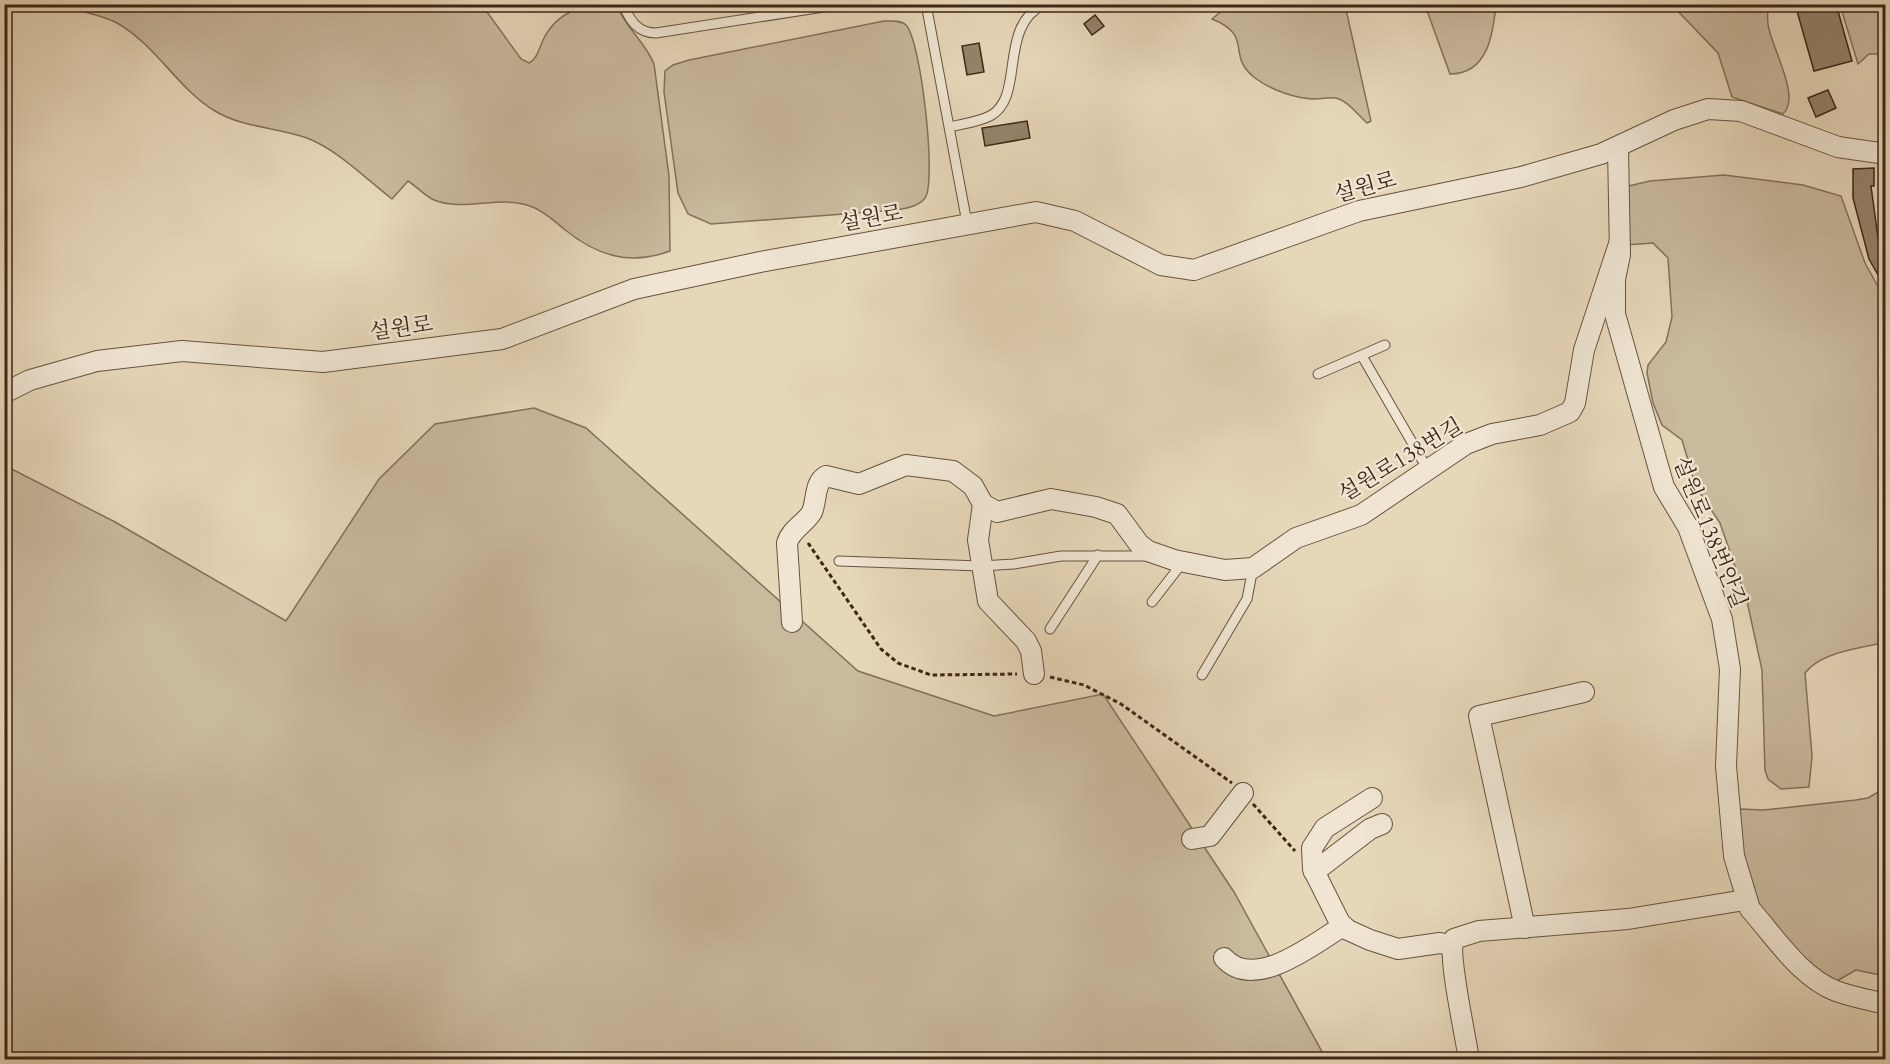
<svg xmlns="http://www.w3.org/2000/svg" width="1890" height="1064" font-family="Cardo,'Noto Serif KR',serif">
  <rect width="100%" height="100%" fill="#e6d7b9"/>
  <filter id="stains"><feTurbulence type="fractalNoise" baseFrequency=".00333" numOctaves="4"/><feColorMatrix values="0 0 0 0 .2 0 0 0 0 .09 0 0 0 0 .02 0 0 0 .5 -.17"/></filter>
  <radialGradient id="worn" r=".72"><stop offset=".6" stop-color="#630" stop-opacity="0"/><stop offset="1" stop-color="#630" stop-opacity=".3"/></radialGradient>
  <!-- green -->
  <g fill="#c9b99d" stroke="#83705a" stroke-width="1.5">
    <path d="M61,5H482L521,59L529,63C537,59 539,49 543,40C558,9 586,4 617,5C625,28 645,41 654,64L669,176L670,251C630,266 597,256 564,229C554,221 543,210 530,206C501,195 463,212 434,200C425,196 416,186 408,181L392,199C366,179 338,150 307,138C277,127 243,128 215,111C178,89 156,45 117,23C101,14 79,12 61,5Z"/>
    <path d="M1229,5H1345L1371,121L1367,123C1358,115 1350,103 1339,99C1332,96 1323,99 1316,99C1296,99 1271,90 1255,78C1225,55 1255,36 1212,19Z"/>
    <path d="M1425,5H1496C1493,34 1488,74 1450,74Z"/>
    <path d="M1672,5H1768C1768,11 1767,17 1768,24C1770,45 1802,97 1783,114L1732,97L1718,53Z"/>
    <path d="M1840,5H1885V54H1869L1858,64Z"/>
    <path d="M884,21C891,21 901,20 906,25C921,40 937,182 925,198C918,207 906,208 896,210L711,224L688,214L678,193L664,92L665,71L673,65L689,60Z"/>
    <path d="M1724,175L1803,185L1841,196L1865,263L1885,299V642C1860,649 1822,651 1805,673L1812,756L1809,787L1781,789L1768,779L1765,770L1762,670L1747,601L1720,523L1696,487L1682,440L1662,425L1653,403L1647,373L1648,365L1666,342L1672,317L1668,258L1653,243L1626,245L1624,187L1650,181Z"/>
    <path d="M534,408L586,428L858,671L994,716L1103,694L1234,892L1326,1059H5L4,465L115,522L286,621L379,479L435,424Z"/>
    <path d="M1885,788V976L1856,970L1835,982L1803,959L1757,903L1744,864L1738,812L1740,809L1763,810L1856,800L1868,798Z"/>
  </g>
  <!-- building -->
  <g fill="#95836b" stroke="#3d2716" stroke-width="1.5">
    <path d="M1795,4H1836L1852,61L1814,71Z"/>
    <path d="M1095,15L1104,26L1092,35L1084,24Z"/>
    <path d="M979,43L984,72L967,75L962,46Z"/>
    <path d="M1828,90L1836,108L1816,117L1808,98Z"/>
    <path d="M1027,121L1030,138L985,146L982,128Z"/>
    <path d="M1874,168V186H1871L1878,238L1886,253V289L1869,259L1853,198V169Z"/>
  </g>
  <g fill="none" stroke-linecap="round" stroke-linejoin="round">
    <defs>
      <g id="lane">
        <path d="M623,4C630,21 638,33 656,33L843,4"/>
        <path d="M926,4L967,223"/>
        <path d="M950,127C962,124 978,122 990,116C1026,97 997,27 1044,4"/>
        <path d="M1362,356L1428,470"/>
        <path d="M1318,374L1385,345"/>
        <path d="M839,561L981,566L1014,564L1061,556H1148"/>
        <path d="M1152,602L1183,562"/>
        <path d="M1050,629L1098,555"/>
        <path d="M1202,675L1247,599L1253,568"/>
      </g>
      <g id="street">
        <path d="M1618,148L1620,255L1615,279V314L1664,487L1688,527L1722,619L1730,669L1726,766L1734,856L1750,909C1775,937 1800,977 1836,991C1852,997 1869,1000 1886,1004"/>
        <path d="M4,393L30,380L97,361L182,351L323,362L502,339L634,289L760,262L1036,212L1075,221L1161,265L1194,270L1359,211L1521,177L1601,154L1674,120L1708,109L1741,111L1838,147L1886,154"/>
        <path d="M983,504L978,540L988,601L1026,641L1031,651L1034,674"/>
        <path d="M792,622L787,543C791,529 805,524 812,512C817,500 814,483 826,476L859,484L906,465L953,471L973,486L983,504L997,512L1051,499L1096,507L1117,514L1139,544L1148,551L1174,560L1225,570L1253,568L1296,538L1361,515L1466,444L1492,434L1540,425L1570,412L1575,403L1584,350L1619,244"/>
        <path d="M1372,798L1325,828L1312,848L1313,869L1340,923L1348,930L1370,940L1398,949L1440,943L1451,945"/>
        <path d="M1192,839L1210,836L1243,793"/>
        <path d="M1314,872L1370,829L1382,824"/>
        <path d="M1525,928L1479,716L1584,692"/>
        <path d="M1224,958C1254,992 1314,944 1343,926"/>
        <path d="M1469,1060C1466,1038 1447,953 1454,939L1479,931L1628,919L1745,900"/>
      </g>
    </defs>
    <!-- lane casing -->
    <use href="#lane" stroke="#67533f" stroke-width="11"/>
    <!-- street casing -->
    <use href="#street" stroke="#67533f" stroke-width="22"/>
    <!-- path -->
    <g stroke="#3d2716" stroke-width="3" stroke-dasharray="4.5 3" stroke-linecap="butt">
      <path d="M808,543L881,649L898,663L931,675L1017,674"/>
      <path d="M1050,677L1084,685L1121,704L1232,783"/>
      <path d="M1253,804L1295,851"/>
    </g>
    <!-- lane -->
    <use href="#lane" stroke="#efe5d2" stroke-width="9"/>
    <!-- street -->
    <use href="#street" stroke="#efe5d2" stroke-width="20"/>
  </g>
  <g text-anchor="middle" stroke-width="4.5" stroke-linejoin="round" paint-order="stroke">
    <!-- street labels -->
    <g font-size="22" fill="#3d2716" stroke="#efe5d2">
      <text transform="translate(1365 186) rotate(-15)" y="8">설원로</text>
      <text transform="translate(871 217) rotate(-10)" y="8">설원로</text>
      <text transform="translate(401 327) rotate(-8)" y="8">설원로</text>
      <text transform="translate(1400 459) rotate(-31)" y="8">설원로138번길</text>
      <text transform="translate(1711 532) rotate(68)" y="8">설원로138번안길</text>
    </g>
  </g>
  <!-- margin -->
  <rect width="1890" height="1064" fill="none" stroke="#e6d7b9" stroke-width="24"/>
  <rect x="6" y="6" width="1878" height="1052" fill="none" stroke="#3d2716" stroke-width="3"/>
  <rect x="12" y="12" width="1866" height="1040" fill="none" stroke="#3d2716" stroke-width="1.5"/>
  <rect width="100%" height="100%" filter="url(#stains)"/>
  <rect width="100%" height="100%" fill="url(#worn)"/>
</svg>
